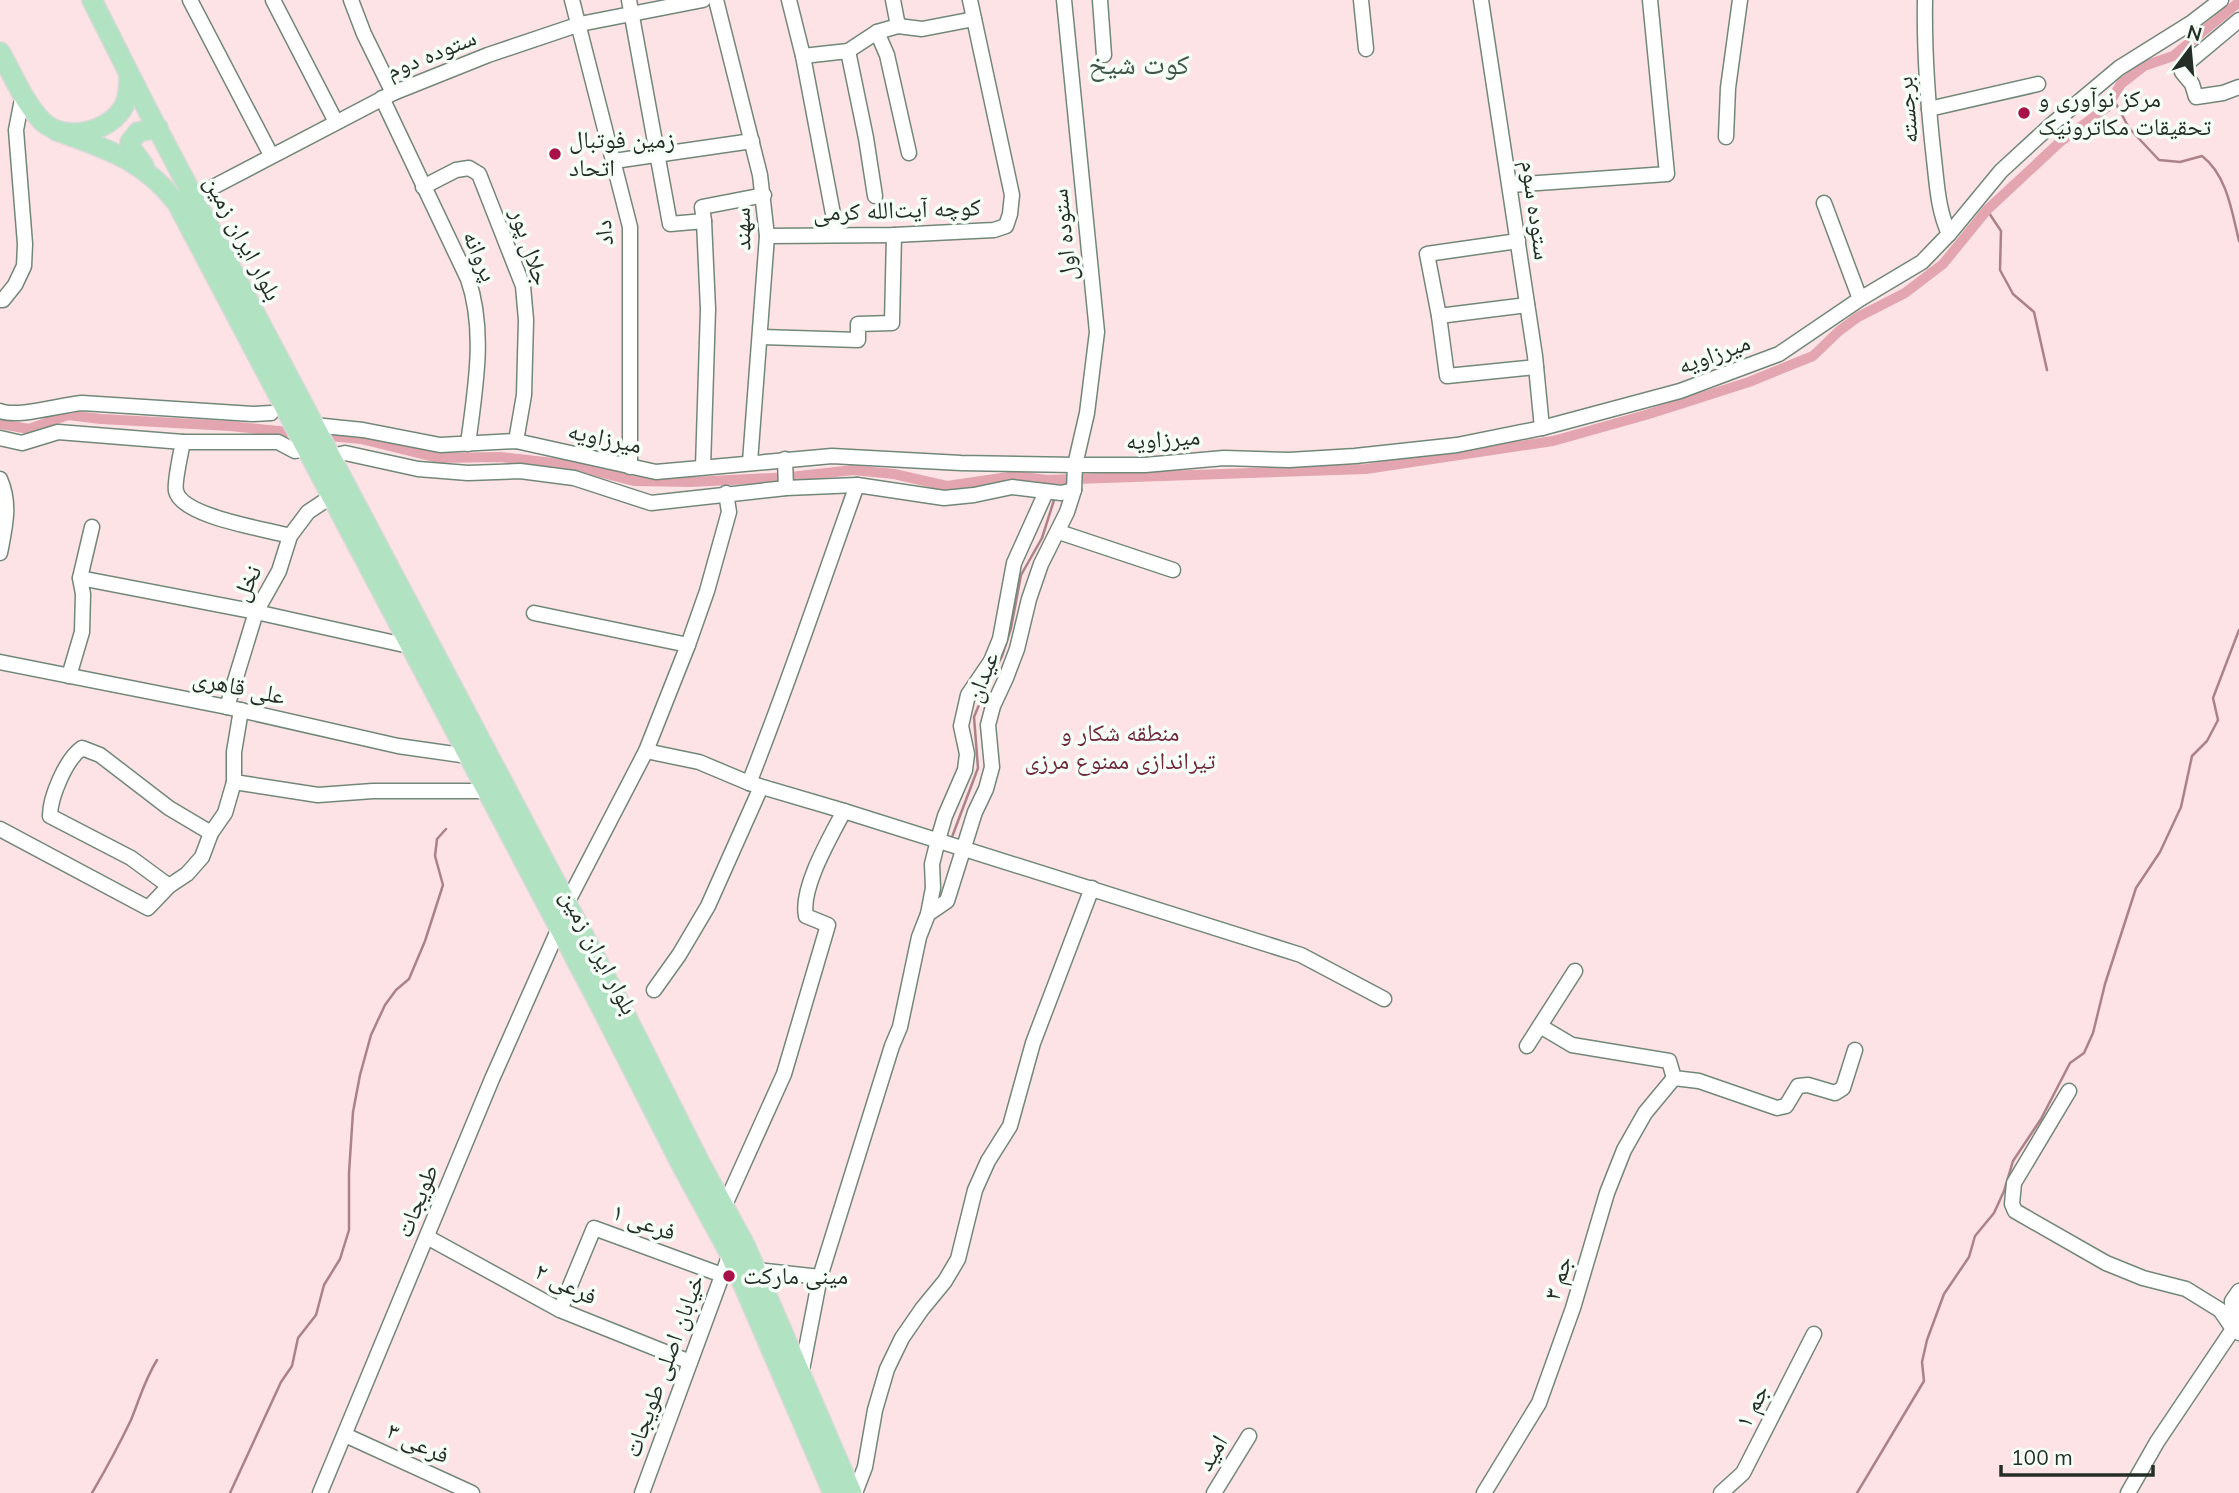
<svg xmlns="http://www.w3.org/2000/svg" width="2239" height="1493" font-family="Mulish,'Noto Naskh Arabic',sans-serif">
  <rect width="100%" height="100%" fill="#f5fff7"/>
  <!-- green -->
  <rect fill="#fde3e6" x="0" y="0" width="2239" height="1493"/>
  <g fill="none" stroke-linecap="round" stroke-linejoin="round">
    <!-- stream -->
    <g stroke="#aa8287" stroke-width="2.5">
      <path d="M2113,98L2129,128L2159,160L2180,162L2202,156C2227,175 2232,212 2239,241"/>
      <path d="M1987,210L2001,231L2000,270L2013,294L2034,312L2047,370"/>
      <path d="M952,837L978,768L974,717L986,688L1002,656L1011,628L1021,575L1042,538L1055,497"/>
      <path d="M92,1493C106,1469 119,1445 131,1420C140,1398 144,1381 157,1360"/>
      <path d="M230,1493L281,1382L292,1366L298,1338L316,1315L324,1285L340,1259L349,1230V1173L353,1112L360,1075L371,1035L385,1005L396,990L409,979L425,941L443,885L435,856L437,839L446,829"/>
      <path d="M1857,1493L1924,1381L1922,1362L1927,1340L1944,1294L1969,1257L1975,1236L1994,1213L2004,1191L2013,1161L2041,1119L2070,1063L2084,1053L2093,1033L2105,984L2136,888L2160,852L2181,807L2192,756L2207,741L2218,720L2213,698L2239,630"/>
    </g>
    <!-- canal -->
    <g stroke="#e3a6b0" stroke-width="10">
      <path d="M0,424L29,429L68,415L101,419L230,426L298,433"/>
      <path d="M318,435L361,439L438,458L500,457L571,465L634,481L691,482L790,477L853,470L894,474L947,486L1015,476L1047,480L1366,469L1553,441L1649,414L1749,382L1813,356L1839,331L1858,317L1905,293L1943,264L1987,210L2060,142L2106,108L2121,84L2144,66L2173,56L2239,2"/>
    </g>
    <defs>
      <g id="minor">
        <path d="M190,0L271,155"/>
        <path d="M273,0L336,122"/>
        <path d="M351,0L364,34L393,93"/>
        <path d="M572,0L630,227V467"/>
        <path d="M629,0L670,224L704,221L708,309L703,467"/>
        <path d="M716,0L760,175L767,236L750,462"/>
        <path d="M789,0L803,56L837,235"/>
        <path d="M893,0L898,26"/>
        <path d="M1100,0L1104,55"/>
        <path d="M1361,0L1366,49"/>
        <path d="M1481,0L1535,356L1542,428"/>
        <path d="M2239,20L2184,66L2182,72L2192,84L2196,97L2223,93L2239,87"/>
        <path d="M877,32L887,55L909,153"/>
        <path d="M848,51L866,138L875,196"/>
        <path d="M803,56L848,51L877,32L898,26L922,29L974,19"/>
        <path d="M382,98L468,279C486,331 475,390 468,444"/>
        <path d="M1929,109L2038,84"/>
        <path d="M1726,137L1728,88L1740,0"/>
        <path d="M614,161L752,141"/>
        <path d="M1510,185L1667,174L1650,0"/>
        <path d="M423,187L456,170L469,168L479,174L523,286L526,320L524,395L516,441"/>
        <path d="M194,197L393,93L488,55L580,24L703,0"/>
        <path d="M1824,203L1860,299"/>
        <path d="M704,221L702,207L764,195"/>
        <path d="M1949,234L2001,171L2051,125L2119,68L2191,23L2221,0"/>
        <path d="M767,236L894,235L994,230L1006,226L1010,214L1012,195L970,0"/>
        <path d="M0,300H3L15,285L24,266L25,244L16,130L23,94"/>
        <path d="M1527,305L1439,316L1447,376L1536,367"/>
        <path d="M1439,316L1427,254L1518,241"/>
        <path d="M761,337L858,340V324L892,323L894,235"/>
        <path d="M0,411C19,418 59,405 82,403L253,414L271,413"/>
        <path d="M314,425L363,430L440,445L516,441L656,472L832,456L961,463L1075,465H1145L1224,458L1289,460L1355,456L1457,445L1542,428L1680,391L1779,354L1860,299L1922,262L1949,234C1938,210 1937,185 1934,159C1928,106 1924,53 1925,0"/>
        <path d="M0,438L22,443L58,432L183,442H278L295,451L306,449"/>
        <path d="M183,442C181,452 174,483 176,491C182,517 266,529 290,536"/>
        <path d="M331,456L345,453L418,469L468,473L520,471L574,478L651,503L786,488L857,485L944,498L974,495L1012,487L1061,493L1074,490"/>
        <path d="M785,459L786,488"/>
        <path d="M0,479C11,504 5,527 0,553"/>
        <path d="M92,527L80,578L256,612L409,646"/>
        <path d="M1059,532L1173,570"/>
        <path d="M534,613L688,645"/>
        <path d="M0,662L227,707L398,746L468,756"/>
        <path d="M69,676L82,632L83,594L80,578"/>
        <path d="M227,707L256,612L279,571L290,536L308,512L332,496"/>
        <path d="M646,751L699,762L749,783L844,811L1301,955L1384,999"/>
        <path d="M234,782L318,795L373,791H486"/>
        <path d="M749,783C788,685 821,585 857,485"/>
        <path d="M0,829L148,908L169,886L187,874L202,857L211,833L225,813L234,782V752L241,710"/>
        <path d="M169,886L131,858L50,816C50,797 66,759 82,748L100,755L169,808L211,833"/>
        <path d="M567,903L646,751L688,645L707,591L729,512L726,493"/>
        <path d="M928,914L947,901L975,812L986,789L992,767L988,725L993,706L1006,678L1017,649L1029,599L1041,564L1067,512L1074,490L1075,465L1087,413L1097,332L1064,0"/>
        <path d="M654,990L679,955L708,906L761,787"/>
        <path d="M1540,1026L1572,1045L1669,1061L1674,1078L1699,1081L1777,1108L1786,1106L1798,1086L1808,1085L1835,1093L1843,1088L1855,1050"/>
        <path d="M1527,1046L1575,971"/>
        <path d="M2069,1091L2014,1183L2012,1204L2015,1211L2106,1263L2143,1278L2186,1289L2220,1310L2233,1329L2239,1333"/>
        <path d="M724,1207L784,1074L828,925L806,916C800,888 831,836 844,811"/>
        <path d="M427,1237L560,1310L690,1362"/>
        <path d="M756,1270L820,1277L801,1375"/>
        <path d="M820,1277L892,1046L900,1027L919,937L928,914L933,888L932,864L938,840L945,816L965,770L967,754L961,726L968,695L991,661L1000,639L1014,563L1046,492"/>
        <path d="M560,1310L594,1228L722,1275"/>
        <path d="M345,1435L472,1493"/>
        <path d="M320,1493L492,1079L559,928"/>
        <path d="M642,1493L730,1254"/>
        <path d="M855,1493L865,1467L875,1410L887,1369L902,1338L922,1309L945,1281L958,1259L975,1190L988,1161L1010,1126L1033,1043L1092,888"/>
        <path d="M1214,1493L1249,1436"/>
        <path d="M1484,1493L1539,1403L1573,1308L1607,1193L1624,1150L1645,1113L1674,1078"/>
        <path d="M1721,1493L1743,1473L1814,1334"/>
        <path d="M2128,1493L2157,1442L2233,1329L2232,1301L2239,1291"/>
      </g>
      <g id="major">
        <path d="M92,0L146,107L623,1010L700,1163L745,1245L852,1493"/>
        <path d="M0,52C13,75 24,103 43,122C66,143 110,132 124,106C129,96 129,85 129,74"/>
        <path d="M57,131C107,149 142,159 177,203L601,1007L681,1164L730,1254L833,1493"/>
        <path d="M144,166L131,148L130,142L138,132L158,128"/>
      </g>
    </defs>
    <!-- minor casing -->
    <use href="#minor" stroke="#718878" stroke-width="17"/>
    <!-- major casing -->
    <use href="#major" stroke="#d8d9d8" stroke-width="22"/>
    <!-- minor -->
    <use href="#minor" stroke="#fff" stroke-width="14"/>
    <!-- major -->
    <use href="#major" stroke="#b1e3c2" stroke-width="19"/>
  </g>
  <!-- markers -->
  <g fill="#a81248" stroke="#f5fff7" stroke-width="2.5">
    <circle cx="2024" cy="113" r="7"/>
    <circle cx="555" cy="154" r="7"/>
    <circle cx="729" cy="1276" r="7"/>
  </g>
  <g text-anchor="middle" stroke-width="7" stroke-linejoin="round" paint-order="stroke">
    <!-- street labels -->
    <g font-size="24" fill="#242e27" stroke="#f5fff7">
      <text transform="translate(431 54) rotate(-22)" y="8">ستوده دوم</text>
      <text transform="translate(1907 110) rotate(-95)" y="8">برجسته</text>
      <text transform="translate(897 210) rotate(-2)" y="8">کوچه آیت‌الله کرمی</text>
      <text transform="translate(1536 210) rotate(82)" y="8">ستوده سوم</text>
      <text transform="translate(742 229) rotate(-91)" y="8">سهند</text>
      <text transform="translate(604 233) rotate(-96)" y="8">داد</text>
      <text transform="translate(1064 235) rotate(-96)" y="8">ستوده اول</text>
      <text transform="translate(243 238) rotate(62)" y="8">بلوار ایران زمین</text>
      <text transform="translate(530 247) rotate(72)" y="8">جلال پور</text>
      <text transform="translate(480 256) rotate(67)" y="8">پروانه</text>
      <text transform="translate(1714 354) rotate(-20)" y="8">میرزاویه</text>
      <text transform="translate(605 438) rotate(12)" y="8">میرزاویه</text>
      <text transform="translate(1163 439) rotate(-4)" y="8">میرزاویه</text>
      <text transform="translate(247 583) rotate(-64)" y="8">نخل</text>
      <text transform="translate(982 677) rotate(-69)" y="8">عیدان</text>
      <text transform="translate(239 687) rotate(12)" y="8">علی قاهری</text>
      <text transform="translate(599 952) rotate(62)" y="8">بلوار ایران زمین</text>
      <text transform="translate(417 1201) rotate(-68)" y="8">طویجات</text>
      <text transform="translate(644 1222) rotate(20)" y="8">فرعی ۱</text>
      <text transform="translate(1558 1278) rotate(-72)" y="8">جم ۳</text>
      <text transform="translate(566 1284) rotate(26)" y="8">فرعی ۲</text>
      <text transform="translate(664 1366) rotate(-70)" y="8">خیابان اصلی طویجات</text>
      <text transform="translate(1752 1406) rotate(-63)" y="8">جم ۱</text>
      <text transform="translate(418 1443) rotate(25)" y="8">فرعی ۳</text>
      <text transform="translate(1212 1453) rotate(-59)" y="8">امید</text>
    </g>
    <!-- poi labels -->
    <g font-size="24" fill="#242e27" stroke="#f5fff7" text-anchor="start">
      <text x="2038" y="107">مرکز نوآوری و<tspan x="2038" dy="28">تحقیقات مکاترونیک</tspan></text>
      <text x="569" y="148">زمین فوتبال<tspan x="569" dy="28">اتحاد</tspan></text>
      <text x="743" y="1284">مینی مارکت</text>
    </g>
    <!-- park labels -->
    <g font-size="24" fill="#6f2839" stroke="#f5fff7">
      <text x="1120" y="741">منطقه شکار و<tspan x="1120" dy="28">تیراندازی ممنوع مرزی</tspan></text>
    </g>
    <!-- quarter labels -->
    <g font-size="28" fill="#415647" stroke="#f5fff7">
      <text x="1139" y="74">کوت شیخ</text>
    </g>
  </g>
  <!-- north arrow -->
  <g transform="translate(2190 49) rotate(16)" stroke="#f5fff7" stroke-width="5" paint-order="stroke">
  <path d="M0-5L12 26L0 18L-12 26Z" fill="#242e27"/>
  <text y="-10" font-size="19" font-weight="bold" text-anchor="middle" fill="#242e27">N</text>
  </g>
  <!-- scale -->
  <path d="M2001 1465v10h152v-10" fill="none" stroke="#242e27" stroke-width="3.5"/>
  <text x="2011" y="1465" font-size="21" fill="#242e27" stroke="#f5fff7" stroke-width="5" paint-order="stroke">100 m</text>
</svg>
